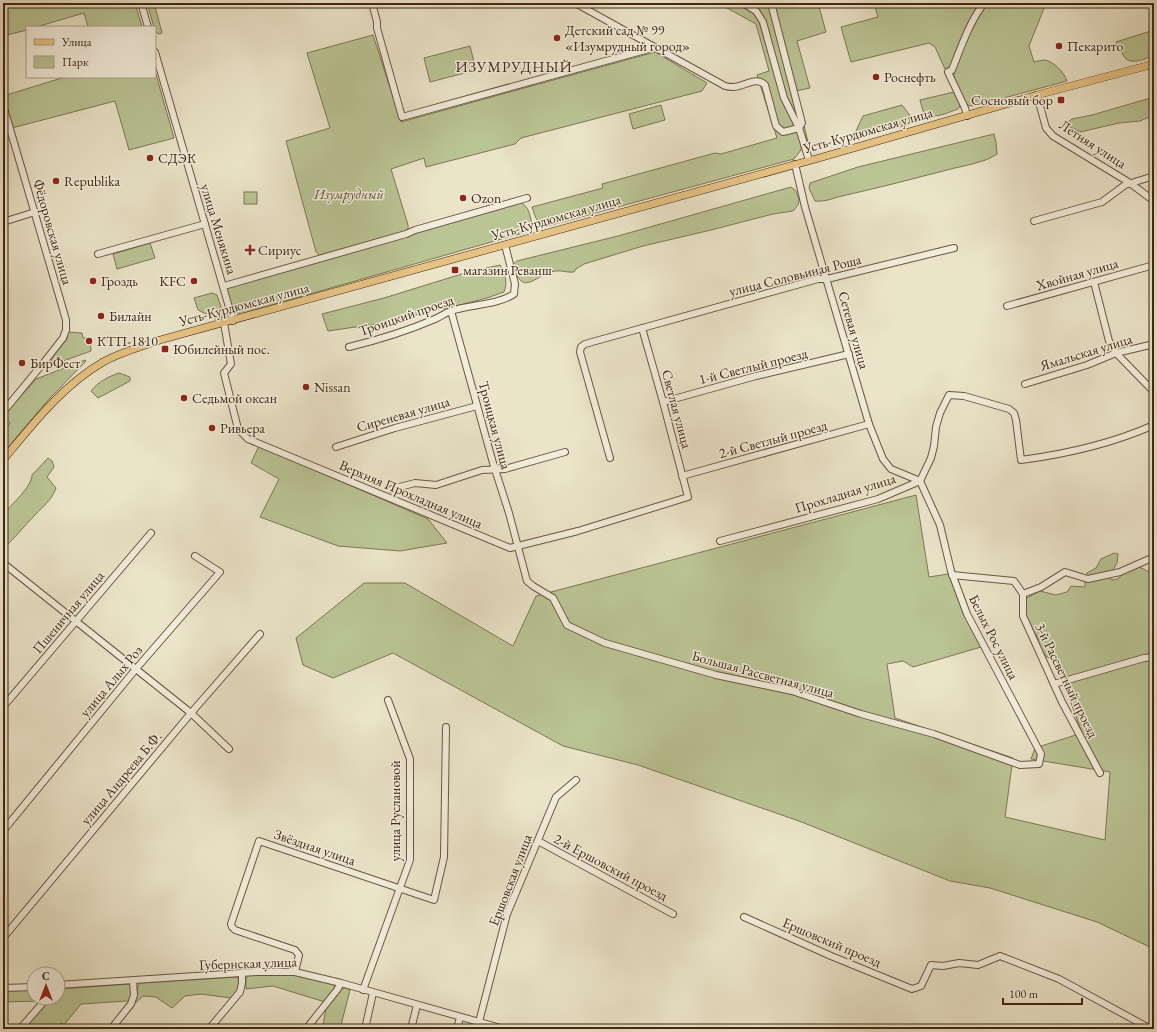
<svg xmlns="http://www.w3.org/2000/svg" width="1157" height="1032" font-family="'EB Garamond',serif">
  <rect width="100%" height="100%" fill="#ebe4c9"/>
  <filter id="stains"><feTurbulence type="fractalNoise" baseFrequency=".005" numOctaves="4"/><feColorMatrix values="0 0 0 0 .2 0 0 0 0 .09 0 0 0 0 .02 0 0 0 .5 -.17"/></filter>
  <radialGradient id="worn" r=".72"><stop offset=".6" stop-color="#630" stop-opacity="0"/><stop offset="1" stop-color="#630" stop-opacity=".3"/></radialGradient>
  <!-- green -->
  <g fill="#bac495" stroke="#7e7654">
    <path d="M3,3H135L142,27H88L84,13L36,27H27V30L3,36Z"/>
    <path d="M147,3H154L162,33L159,34L155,31V27H154Z"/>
    <path d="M718,3C734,3 746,6 758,18L782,99L798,133L801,144V150L794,159L544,227C536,223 535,215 532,207L603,188L602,184L715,153L721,154L777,138L757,75L769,71L756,24Z"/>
    <path d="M747,3H818L826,32L797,41L810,88L796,91L808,142L786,97L765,21Z"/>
    <path d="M874,3H982L951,66L945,69L935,47L929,43L851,62L841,27L878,17Z"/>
    <path d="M987,3H1046L1029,46L1034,62C1038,61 1042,60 1045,60C1054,62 1064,72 1067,81L978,105L971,106L966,104C962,96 954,85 954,76C953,62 978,15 987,3Z"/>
    <path d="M1154,30V56C1141,60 1126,68 1121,50L1118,49L1116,42Z"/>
    <path d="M373,35L401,122L655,52L707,83L702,91L521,138L515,144L426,167L424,158L391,169L408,225V230L320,255L316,252L286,141L330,128L307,53Z"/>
    <path d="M470,46L476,70L430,82L424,58Z"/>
    <path d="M155,71L174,138L129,150L115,101L12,128L3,98V96L65,77H155Z"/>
    <path d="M954,92L961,104L958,109C946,113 933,121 923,111L920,100Z"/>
    <path d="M1154,97V115L1140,121L1119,123L1080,132L1070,127L1067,123L1072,119L1092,115Z"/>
    <path d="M661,105L665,120L633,129L629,114Z"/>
    <path d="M902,105L912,118L910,124L907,125L863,137H860L856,134V131L863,116Z"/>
    <path d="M994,134L996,142L997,154C985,163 961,166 947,170C912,179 878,188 842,196C833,198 826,202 815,201L809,188L810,183L858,167Z"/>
    <path d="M791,187L796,191L799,200L798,205L793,211L773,214L711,230L643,246L584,264L576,269L574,272C568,273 562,270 555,271C534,275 522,299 513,264L517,261L618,236Z"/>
    <rect x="244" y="192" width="13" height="12"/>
    <path d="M521,203C529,206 530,216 532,224L530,229L526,232L240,314L233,310L227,290L230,287Z"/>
    <path d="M150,243L155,258L117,269L113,254Z"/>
    <path d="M500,265C505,273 508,282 504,292L487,298L448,308L433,310L397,321L328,331L322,314L384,298L468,272Z"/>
    <path d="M212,293L217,295L222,310L223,317L216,319L198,310L194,298Z"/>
    <path d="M68,332L82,333L83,338H90L91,351L55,364L53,363L51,359L67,339Z"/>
    <path d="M85,360L86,361L49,399L3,453V431L10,423L3,416L36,379Z"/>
    <path d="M119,373L130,377V381L98,398L91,391C99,381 108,377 119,373Z"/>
    <path d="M259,446L428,519L447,543L400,551L338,546L260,517L279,479L251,463Z"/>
    <path d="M48,458L52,461L54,467L47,477L56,488C52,500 43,506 35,515C24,526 15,538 3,549V514C11,505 32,487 32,475Z"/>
    <path d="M916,495L929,577L948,574L981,647L913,667L903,661L887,664L895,718L1013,758L1005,817L1105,840L1110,772L1031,759L1035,748L1082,733L1056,661L1047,657L1038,645V638L1025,617V599L1040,591L1056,595L1067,592L1071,586L1085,587V578L1087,573L1096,568L1101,559L1114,553L1118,554L1117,563L1110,575V579L1114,580L1119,578L1122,574L1138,566L1154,575V949L1097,922L990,888L950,881L799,821L638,765L563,746L393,653L333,678L303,665L296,638L364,583H405L513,646L536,596Z"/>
    <path d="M279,974L294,975L334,984L335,990L325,1002L273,986L246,989V979L249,975Z"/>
    <path d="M237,977L240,983L237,991L231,998L201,994L185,996L172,1008L156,997L143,996L133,1005L137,995L138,985L140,983Z"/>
    <path d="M130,984L131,985L132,995L129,1003L127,1001L81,1004L64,1025L61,1023L56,1029H24L50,998H58V989Z"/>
    <path d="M345,988L350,990L340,1029H322C324,1023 324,1016 326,1009C328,1002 338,990 345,988Z"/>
    <path d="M34,990V998H43L40,1001L3,1002V991Z"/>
  </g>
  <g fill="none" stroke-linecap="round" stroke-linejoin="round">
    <defs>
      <g id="minor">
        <path d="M141,3L148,27"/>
        <path d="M372,3L377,22V28L402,117L649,49L650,45"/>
        <path d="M575,3L725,86C728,87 731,87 734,87C745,86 757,76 765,85L776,126L783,132L799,128"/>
        <path d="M743,3L756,11L763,22L784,98L799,128L809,160"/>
        <path d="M771,3L802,123L799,128"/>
        <path d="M155,52L233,321"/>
        <path d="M1037,95L1046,128L1053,136L1130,183L1154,201"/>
        <path d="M3,105L62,306L66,320V330L63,338L45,361L3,412"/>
        <path d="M967,116L965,108L948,72L952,70C961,47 969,23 984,3"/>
        <path d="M1034,221L1102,202L1125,185L1154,176"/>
        <path d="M3,222L35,212"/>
        <path d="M98,254L205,224"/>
        <path d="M1094,282L1109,341L1116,353L1154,392"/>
        <path d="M224,286L406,234L415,230L527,198"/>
        <path d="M1007,306L1154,265"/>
        <path d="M451,311L493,463L509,513L527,581L533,586L553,598L567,625L605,643L716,675L792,691L861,714L934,734L1020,765L1039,764L1041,754L967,614L951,571L940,525L920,481L891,469L883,459L869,424L805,207L795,164"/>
        <path d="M224,323L231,364L224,373L238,429L248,439L510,548L578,531L688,497L663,402L642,328"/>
        <path d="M349,347C378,340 407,331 435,319C440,317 445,313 451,311C471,304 495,306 514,294L515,284L505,245"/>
        <path d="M1025,384L1087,365L1116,353L1154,344"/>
        <path d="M663,402L756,376L849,354"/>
        <path d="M336,447L395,428L477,406"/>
        <path d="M610,458L580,352L581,347L585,344L818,279H827L954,248"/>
        <path d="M682,476L869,424"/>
        <path d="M392,489L415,483L436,485L482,470L505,469L565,452"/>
        <path d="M720,541L878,499L920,481L931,458L934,446L936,427L940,413L949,395L964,396L1009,409L1014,413L1016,420L1021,460C1067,454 1111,444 1154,425"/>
        <path d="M3,563L191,713L229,749"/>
        <path d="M952,575L1014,581L1023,594L1041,587L1065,572L1088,579L1120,572L1154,557"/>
        <path d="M1023,594V616L1062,702L1100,773"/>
        <path d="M1054,684L1144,658L1154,657"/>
        <path d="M3,707L151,533"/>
        <path d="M3,831L135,670L220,572L195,556"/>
        <path d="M538,841L673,914"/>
        <path d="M744,917L831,956L912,989L921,986L931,965L943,966L959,963L978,965L1000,956L1059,979L1151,1029"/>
        <path d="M3,938L191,713L260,634"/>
        <path d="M295,972L299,955L295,950L235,930L232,927L231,924L259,841L434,900L444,857L446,727"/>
        <path d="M58,985L257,972H295L341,983L504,1029"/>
        <path d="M3,988L34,987"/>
        <path d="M363,990L410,860V759L388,700"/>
        <path d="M479,1022L507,914L556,797L576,780"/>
        <path d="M20,1029L47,998"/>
        <path d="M111,1029L131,1004L134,995L133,981"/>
        <path d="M209,1029L240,992L242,983V973"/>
        <path d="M306,1029L337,990L341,983"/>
        <path d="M365,1029L373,993"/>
        <path d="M411,1029L417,1005"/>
        <path d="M457,1029L460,1017"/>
      </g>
      <path id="major" d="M3,460C33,424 62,386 103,362C121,352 141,347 160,340L819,158L1037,95L1154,64"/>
    </defs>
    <!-- minor casing -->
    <use href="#minor" stroke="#6c5640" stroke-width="8"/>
    <!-- major casing -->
    <use href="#major" stroke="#412712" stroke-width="8"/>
    <!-- minor -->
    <use href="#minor" stroke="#f2eddc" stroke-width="6"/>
    <!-- major -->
    <use href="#major" stroke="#e6c284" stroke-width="7"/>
  </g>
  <!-- markers -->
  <g fill="#8f2418" stroke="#f2eddc" stroke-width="1.5">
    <circle cx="557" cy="38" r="4"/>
    <circle cx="1059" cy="46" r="4"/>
    <circle cx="876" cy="77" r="4"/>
    <rect x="1057" y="96" width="8" height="8" rx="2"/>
    <circle cx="150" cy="158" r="4"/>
    <circle cx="56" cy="181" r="4"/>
    <circle cx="463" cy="198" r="4"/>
    <path d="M248 244h4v4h4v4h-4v4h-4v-4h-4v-4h4z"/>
    <rect x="451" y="266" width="8" height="8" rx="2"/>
    <circle cx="93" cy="281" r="4"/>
    <circle cx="194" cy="281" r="4"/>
    <circle cx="101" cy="316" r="4"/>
    <circle cx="89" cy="341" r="4"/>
    <rect x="161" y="345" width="8" height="8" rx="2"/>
    <circle cx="22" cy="363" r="4"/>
    <circle cx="306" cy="387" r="4"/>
    <circle cx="184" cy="398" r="4"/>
    <circle cx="212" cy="428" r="4"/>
  </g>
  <g text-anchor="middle" stroke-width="3" stroke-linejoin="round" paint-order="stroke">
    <!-- poi labels -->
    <g font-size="14" fill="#412712" stroke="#f2eddc" text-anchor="start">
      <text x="565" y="35">Детский сад № 99<tspan x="565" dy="16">«Изумрудный город»</tspan></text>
      <text x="1067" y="51">Пекарито</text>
      <text x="884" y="82">Роснефть</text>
      <text x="1053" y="105" text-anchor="end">Сосновый бор</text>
      <text x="158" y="163">СДЭК</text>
      <text x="64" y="186">Republika</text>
      <text x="471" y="203">Ozon</text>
      <text x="258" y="255">Сириус</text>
      <text x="463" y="275">магазин Реванш</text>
      <text x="101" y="286">Гроздь</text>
      <text x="186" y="286" text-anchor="end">KFC</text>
      <text x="109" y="321">Билайн</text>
      <text x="97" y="346">КТП-1810</text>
      <text x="173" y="354">Юбилейный пос.</text>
      <text x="30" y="368">БирФест</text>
      <text x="314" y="392">Nissan</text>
      <text x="192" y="403">Седьмой океан</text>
      <text x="220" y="433">Ривьера</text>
    </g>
    <!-- street labels -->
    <g font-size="14" fill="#412712" stroke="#f2eddc">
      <text transform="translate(868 130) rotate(-16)" y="5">Усть-Курдюмская улица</text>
      <text transform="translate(1093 144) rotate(33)" y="5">Летняя улица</text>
      <text transform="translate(556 217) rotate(-16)" y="5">Усть-Курдюмская улица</text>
      <text transform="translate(219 229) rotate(73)" y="5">улица Менякина</text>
      <text transform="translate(53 232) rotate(74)" y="5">Фёдоровская улица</text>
      <text transform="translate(1077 274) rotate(-16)" y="5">Хвойная улица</text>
      <text transform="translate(795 275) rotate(-14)" y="5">улица Соловьиная Роща</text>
      <text transform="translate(244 304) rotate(-15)" y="5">Усть-Курдюмская улица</text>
      <text transform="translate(406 315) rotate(-19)" y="5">Троицкий проезд</text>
      <text transform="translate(854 330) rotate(74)" y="5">Сетевая улица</text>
      <text transform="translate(1086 352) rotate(-17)" y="5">Ямальская улица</text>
      <text transform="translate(753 366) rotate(-14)" y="5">1-й Светлый проезд</text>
      <text transform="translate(677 409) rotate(75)" y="5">Светлая улица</text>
      <text transform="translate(403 414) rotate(-16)" y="5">Сиреневая улица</text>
      <text transform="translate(495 425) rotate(75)" y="5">Троицкая улица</text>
      <text transform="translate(773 439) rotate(-15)" y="5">2-й Светлый проезд</text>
      <text transform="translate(845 493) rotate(-17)" y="5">Прохладная улица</text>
      <text transform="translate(411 494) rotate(23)" y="5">Верхняя Прохладная улица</text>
      <text transform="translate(68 612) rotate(-50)" y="5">Пшеничная улица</text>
      <text transform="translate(994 637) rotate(63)" y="5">Белых Рос улица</text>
      <text transform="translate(763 674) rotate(15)" y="5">Большая Рассветная улица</text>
      <text transform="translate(1067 680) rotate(64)" y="5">3-й Рассветный проезд</text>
      <text transform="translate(111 681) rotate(-50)" y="5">улица Алых Роз</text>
      <text transform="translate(121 778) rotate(-50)" y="5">улица Андреева Б.Ф.</text>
      <text transform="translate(395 811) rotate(-90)" y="5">улица Руслановой</text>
      <text transform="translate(315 847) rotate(19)" y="5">Звёздная улица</text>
      <text transform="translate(611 867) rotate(28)" y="5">2-й Ершовский проезд</text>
      <text transform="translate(510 880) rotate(-69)" y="5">Ершовская улица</text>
      <text transform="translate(832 942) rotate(23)" y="5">Ершовский проезд</text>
      <text transform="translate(248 963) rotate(-2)" y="5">Губернская улица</text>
    </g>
    <!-- park labels -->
    <g font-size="14" font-style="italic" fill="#5f4e33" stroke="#f2eddc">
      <text x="349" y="199">Изумрудный</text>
    </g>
    <!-- neighbourhood labels -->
    <g font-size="15" letter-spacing="1" fill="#412712" stroke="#f2eddc">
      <text x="514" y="72">ИЗУМРУДНЫЙ</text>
    </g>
  </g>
  <!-- margin -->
  <rect width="1157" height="1032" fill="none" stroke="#ebe4c9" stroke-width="16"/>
  <rect x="4" y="4" width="1149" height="1024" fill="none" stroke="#412712" stroke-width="2"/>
  <rect x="8" y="8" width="1141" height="1016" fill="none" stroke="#412712"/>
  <!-- legend -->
  <rect x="26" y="26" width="130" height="52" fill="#f2eddc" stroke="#ab9e8b"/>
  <rect x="34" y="39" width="20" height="6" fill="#e6c284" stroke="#ab9e8b"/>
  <text x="62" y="46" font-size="12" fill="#412712">Улица</text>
  <rect x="34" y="56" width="20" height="12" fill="#bac495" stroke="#ab9e8b"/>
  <text x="62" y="66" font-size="12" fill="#412712">Парк</text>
  <!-- north arrow -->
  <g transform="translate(46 986)"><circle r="19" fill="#f2eddc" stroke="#ab9e8b"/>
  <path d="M0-3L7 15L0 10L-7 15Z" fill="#8f2418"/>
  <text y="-6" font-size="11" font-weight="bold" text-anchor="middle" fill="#412712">С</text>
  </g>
  <!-- scale -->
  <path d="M1003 998v6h79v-6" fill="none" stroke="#412712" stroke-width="2"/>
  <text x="1009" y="998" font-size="12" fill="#412712" stroke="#f2eddc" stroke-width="3" paint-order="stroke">100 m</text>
  <rect width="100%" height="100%" filter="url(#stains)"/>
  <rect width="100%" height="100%" fill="url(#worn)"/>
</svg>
